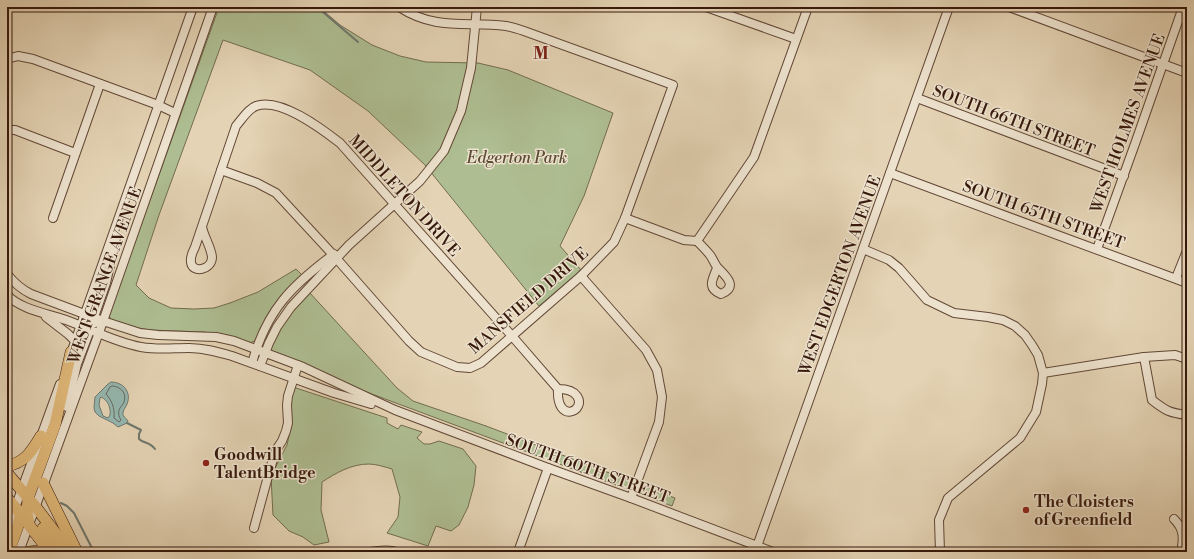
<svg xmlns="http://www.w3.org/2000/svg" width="1194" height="559" font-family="'Libre Bodoni',serif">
  <rect width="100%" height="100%" fill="#e4d3b4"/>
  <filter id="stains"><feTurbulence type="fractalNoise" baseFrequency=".005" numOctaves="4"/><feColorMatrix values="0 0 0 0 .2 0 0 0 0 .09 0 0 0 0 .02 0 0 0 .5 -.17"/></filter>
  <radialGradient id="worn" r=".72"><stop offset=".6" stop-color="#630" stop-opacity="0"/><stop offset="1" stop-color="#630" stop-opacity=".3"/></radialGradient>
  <!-- green -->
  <g fill="#aebe92" stroke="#726c4f">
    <path d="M219,7H319L340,25L372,45L400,56L426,62L478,63L508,70L613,113L584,196L560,246L581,270L539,306L425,165L368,111L310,70L223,40L159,215L136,285L149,298L171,308L194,309L214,308L230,303L258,292L296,269L302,275L268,315L255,341L249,343L222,334L203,332L150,330L138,328L112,320L110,318L109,315Z"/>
    <path d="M309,292L397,388L413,401L486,426L675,498L672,506L353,387L305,364L273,351L270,349L271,344L286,319Z"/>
    <path d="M293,387L387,418V423L398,429L401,425L422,432L417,438L424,444H430L439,441L463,449L476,466L474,485L468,507L459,525L451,531L436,526L428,546L387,533L398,517L400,497L392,469C385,467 376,464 369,464C351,464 336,473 322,482L321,510L329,542L314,545L303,537L289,531L273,515L271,476L287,445L292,423L290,401Z"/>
  </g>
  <!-- water -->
  <path fill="#95b7b0" stroke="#6f786e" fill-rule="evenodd" d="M111,382C123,382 132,392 127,404C126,407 123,410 123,413C122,416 126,418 128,421L127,423L118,427L113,423L99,416L95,412L94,408L95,397L108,384ZM101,397C108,400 111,408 110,415L108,418L103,416L99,405L100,398Z"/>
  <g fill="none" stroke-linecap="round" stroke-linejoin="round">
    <!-- shore -->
    <path stroke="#66685e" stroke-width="1" d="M113,386C121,387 127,393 124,402C123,405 120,407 119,410C118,414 119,417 121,420L119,422L114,418C115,408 112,401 106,394L110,387Z"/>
    <!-- stream -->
    <g stroke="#6f786e" stroke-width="2">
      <path d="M317,7L358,42"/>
      <path d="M127,423L141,430L139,434V439C144,444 149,441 155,449"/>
      <path d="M61,503L67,506L74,513L94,552"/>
    </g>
    <defs>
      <g id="minor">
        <path d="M706,7L796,39"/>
        <path d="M1009,7L1187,73"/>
        <path d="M7,59L18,56L33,59L158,105L175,113"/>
        <path d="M917,98L1124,176"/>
        <path d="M7,130H15L75,153"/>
        <path d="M221,170L257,183L276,193L336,258L409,341L421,352L457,367L470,368L481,363L581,276L614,242L625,218L673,85L524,31C518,29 512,27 506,26C466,21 436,31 399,7"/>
        <path d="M890,173L1187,283"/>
        <path d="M53,218L100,84"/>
        <path d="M625,218L684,240L697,241"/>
        <path d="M202,227C204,237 211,247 212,257C212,270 192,274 191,262C190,257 193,251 195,247L236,126C242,119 248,109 256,106C280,97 322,129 340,143L512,336L558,389C556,425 587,411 577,396C573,390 565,389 558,389"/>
        <path d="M697,241L754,157L808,7"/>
        <path d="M697,241C701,245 706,250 710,255C713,259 715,265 718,268C727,277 738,287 721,294C706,288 713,279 717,268"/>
        <path d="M863,249L889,260L899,268L927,300L954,313L988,317L1003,320L1015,326L1025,335L1032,345L1038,355L1043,373L1042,384L1036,412L1020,438L948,498L939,520L940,552"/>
        <path d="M1097,249L1136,141L1183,7"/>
        <path d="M7,274C14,283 21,289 31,294L103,321L140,333L158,335L216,337L234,341L303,367L395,410L548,468L631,498L773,552"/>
        <path d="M581,276L646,350L657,370L662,397L659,422L631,498"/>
        <path d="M1176,278L1186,253"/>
        <path d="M7,295C22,310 46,313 66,320C91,329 114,342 141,347C157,350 173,348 189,348C204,348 218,352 232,356L334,393L371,404"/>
        <path d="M46,317L68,334L75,341"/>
        <path d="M95,323L94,317L106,283L116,238"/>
        <path d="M70,356L193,7"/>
        <path d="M1187,359L1175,355L1144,357L1152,400C1166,411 1170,413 1187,415"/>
        <path d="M252,363C267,310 291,286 334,254"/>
        <path d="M260,366L269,343L277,327L291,307L349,245L420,181L444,151L461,111L471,68L477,7"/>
        <path d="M1043,373L1144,357"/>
        <path d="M67,407L77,364L90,330L89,326"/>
        <path d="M1174,519C1184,529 1184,538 1181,552"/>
        <path d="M254,528L270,469L276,450L282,441L286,431L288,423L287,405L288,396L298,365"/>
        <path d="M7,530L60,384"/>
        <path d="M19,552L101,327L213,7"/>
        <path d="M370,552C379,551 388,549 397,552"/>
        <path d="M518,552L548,468"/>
        <path d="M755,552L949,7"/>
      </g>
      <g id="major">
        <path d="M7,466C26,462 31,452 41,436"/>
        <path d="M7,473L35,506L70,552"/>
        <path d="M43,483L77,552"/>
        <path d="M7,498L15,507L50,552"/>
        <path d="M29,524L27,513L28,498L55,425L71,352"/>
        <path d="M43,528L60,552"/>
        <path d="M9,552L18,526L21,511"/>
        <path d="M30,552L37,551L40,552"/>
      </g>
    </defs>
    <!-- minor casing -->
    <use href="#minor" stroke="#624836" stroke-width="10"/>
    <!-- major casing -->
    <use href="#major" stroke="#37190c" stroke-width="12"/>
    <!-- minor -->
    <use href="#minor" stroke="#ede2ce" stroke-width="8"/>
    <!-- major -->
    <use href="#major" stroke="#e2ba7a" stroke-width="11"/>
  </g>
  <!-- markers -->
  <g fill="#8f2418" stroke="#ede2ce" stroke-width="1.5">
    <circle cx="206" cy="463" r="4"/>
    <circle cx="1026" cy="510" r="4"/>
  </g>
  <g text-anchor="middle" stroke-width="3" stroke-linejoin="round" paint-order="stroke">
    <!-- street labels -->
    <g font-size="16" fill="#37190c" stroke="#ede2ce">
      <text transform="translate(1014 120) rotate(21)" y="6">SOUTH 66TH STREET</text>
      <text transform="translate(1127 123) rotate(-70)" y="6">WEST HOLMES AVENUE</text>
      <text transform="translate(405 195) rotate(48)" y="6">MIDDLETON DRIVE</text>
      <text transform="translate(1044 214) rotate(20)" y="6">SOUTH 65TH STREET</text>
      <text transform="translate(104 275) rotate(-70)" y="6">WEST GRANGE AVENUE</text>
      <text transform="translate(839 275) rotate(-70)" y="6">WEST EDGERTON AVENUE</text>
      <text transform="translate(528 300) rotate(-41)" y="6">MANSFIELD DRIVE</text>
      <text transform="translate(588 468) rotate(20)" y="6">SOUTH 60TH STREET</text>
    </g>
    <!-- park labels -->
    <g font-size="16" font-style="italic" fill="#5b4b34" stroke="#ede2ce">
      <text x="517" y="163">Edgerton Park</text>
    </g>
    <!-- poi labels -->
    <g font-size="16" font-weight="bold" fill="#37190c" stroke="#ede2ce" text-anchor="start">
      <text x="214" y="460">Goodwill<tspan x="214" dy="18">TalentBridge</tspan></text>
      <text x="1034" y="507">The Cloisters<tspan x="1034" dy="18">of Greenfield</tspan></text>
    </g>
    <!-- neighbourhood labels -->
    <g font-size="17" font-weight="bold" fill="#7a1f14" stroke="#ede2ce">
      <text x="541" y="59">M</text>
    </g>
  </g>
  <!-- margin -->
  <rect width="1194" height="559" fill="none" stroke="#e4d3b4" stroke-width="24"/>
  <rect x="8" y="8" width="1178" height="543" fill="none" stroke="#37190c" stroke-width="2"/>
  <rect x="12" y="12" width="1170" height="535" fill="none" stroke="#37190c"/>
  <rect width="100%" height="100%" filter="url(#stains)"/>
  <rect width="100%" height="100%" fill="url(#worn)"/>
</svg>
